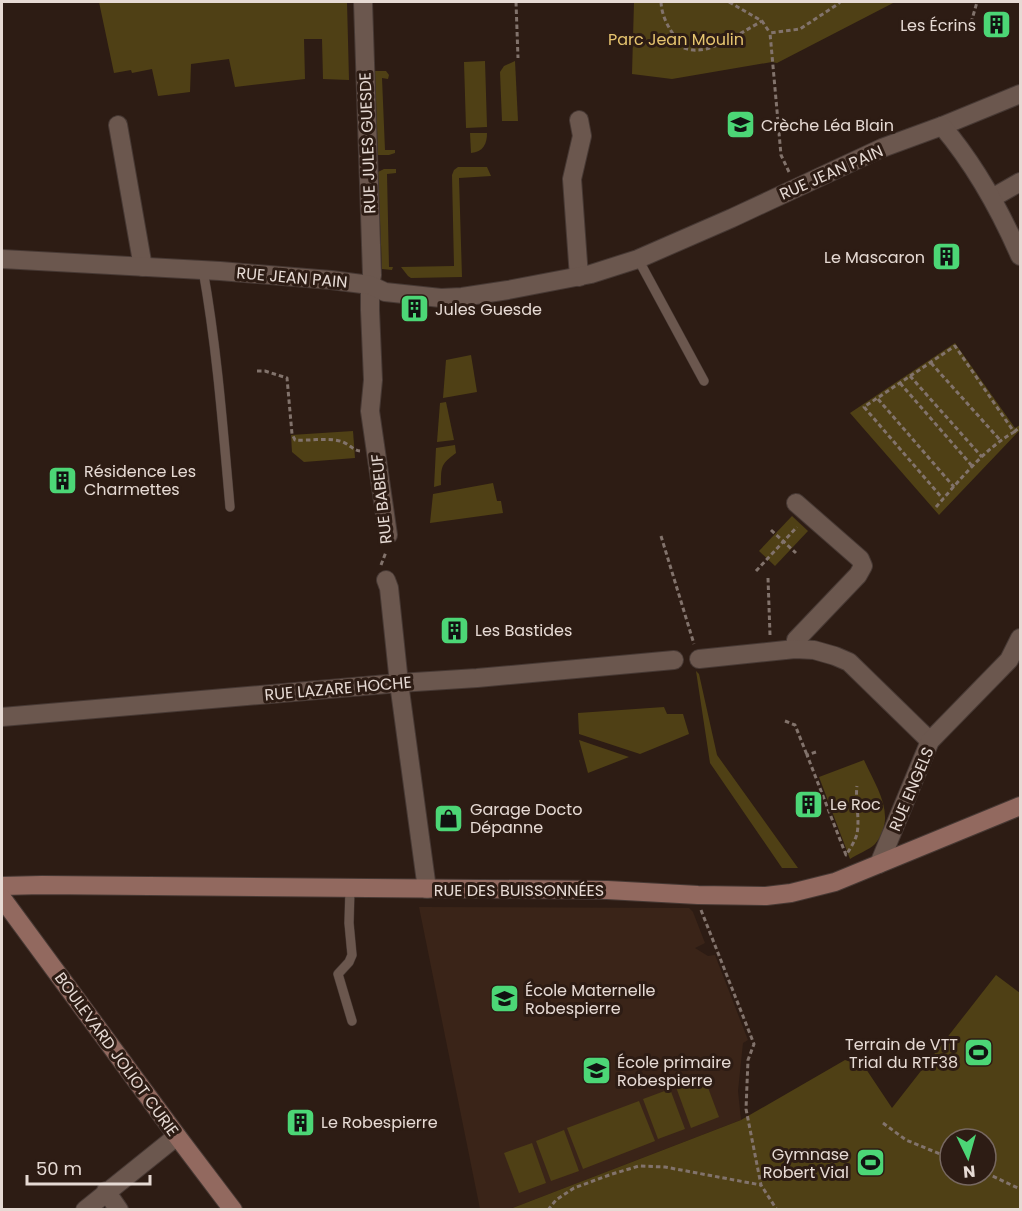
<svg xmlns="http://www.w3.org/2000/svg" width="1022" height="1211" font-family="Poppins,sans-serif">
  <rect width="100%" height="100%" fill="#2d1c14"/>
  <!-- built -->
  <path fill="#3a2418" d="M419,907L689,908L693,912L705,943L695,948L708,956L715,955L748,1040L743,1043L738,1091L741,1120L510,1209H480Z"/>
  <!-- green -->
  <g fill="#4f4015" fill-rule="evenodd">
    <path d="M99,2H347L349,80L323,79L322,39H304L305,79L235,87L229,59L191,64L190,92L158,96L152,69L132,73L131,70L114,73Z"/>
    <path d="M634,2H895L777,63L772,62L672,79L632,74Z"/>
    <path d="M485,61L487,127L466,128L464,62Z"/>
    <path d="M515,61L518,121H502L500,72L504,66Z"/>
    <path d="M375,71H386L389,75L388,79L382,78L385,150H395V153L389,155H378Z"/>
    <path d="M470,133H487C487,144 483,152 471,153Z"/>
    <path d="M458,167H487L491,176L459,178L462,277L411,278L408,276L401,267L454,266L452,175L454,170Z"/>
    <path d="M384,169H396V173L387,174L389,267H393L392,270L382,269L378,172Z"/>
    <path d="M955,343L1015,428L1020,425V430L939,515L850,413Z"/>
    <path d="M471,355L477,392L443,398L446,360Z"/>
    <path d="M446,402L454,440L437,442L440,403Z"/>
    <path d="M353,431L355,458L304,462L292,452L291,435Z"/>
    <path d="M455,445L456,453C441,464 441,466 441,485L434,487L436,448Z"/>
    <path d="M493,483L497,501H501L503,513L430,523L433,494Z"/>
    <path d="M792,516L808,531L775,566L759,551Z"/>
    <path d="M696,671L699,674L717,755L798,868H782L710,763Z"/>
    <path d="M664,707L667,714H683L689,734L640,754L579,734L578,713Z"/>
    <path d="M579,740L629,757L588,773Z"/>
    <path d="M864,760C876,787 898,816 875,844C869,850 857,854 850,859L819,777Z"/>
    <path d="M996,975L1020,993V1209H510L741,1120L845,1060L864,1066L892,1108ZM950,1139H986V1175H950Z"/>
    <path d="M704,1077L719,1117L691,1128L676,1087Z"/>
    <path d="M670,1089L685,1129L658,1139L643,1099Z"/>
    <path d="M639,1101L655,1141L583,1169L567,1128Z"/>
    <path d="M564,1130L579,1171L551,1181L536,1141Z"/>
    <path d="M532,1143L546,1183L519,1193L504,1153Z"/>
  </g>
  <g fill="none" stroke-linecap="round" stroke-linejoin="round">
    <defs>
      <g id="lane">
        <path d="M638,259L704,381"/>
        <path d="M203,270C217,348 223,428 230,507"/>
        <path d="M350,889L349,923L352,955L349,962L338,974L352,1021"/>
      </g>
      <g id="street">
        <path d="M363,2L372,275L370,285V310L373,380L370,411L388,535"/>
        <path d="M579,120L582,136L572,179L579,277"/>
        <path d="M118,125L143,267"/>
        <path d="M942,126L1020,94"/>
        <path d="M992,198L1020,182"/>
        <path d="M2,259L220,271L331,280L370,285L385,292L441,298L462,297L508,290L591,274L638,259L732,218L882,148L942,126C975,165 1000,210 1020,256"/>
        <path d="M386,580L389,588L399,683L427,889"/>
        <path d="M795,649L796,640L858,575L863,566L860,559L796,503"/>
        <path d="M699,659L795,649L814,650L835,656L849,662L930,741"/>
        <path d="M2,717L399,683L477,678L674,660"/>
        <path d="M879,864L930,741L1009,660L1020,638"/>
        <path d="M106,1191L119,1210"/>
        <path d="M85,1210L177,1136"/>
      </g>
      <g id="secondary">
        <path d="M2,886L42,885L607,890L698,895L766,896L791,893L835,882L1020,806"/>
        <path d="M2,898L177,1136L233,1210"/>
      </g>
    </defs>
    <!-- lane casing -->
    <use href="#lane" stroke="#473934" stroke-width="10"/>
    <!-- street casing -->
    <use href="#street" stroke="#473934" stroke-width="20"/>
    <!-- secondary casing -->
    <use href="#secondary" stroke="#473934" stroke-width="20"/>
    <!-- path -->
    <g stroke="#82736c" stroke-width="3" stroke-dasharray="4.5 3" stroke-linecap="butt">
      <path d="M516,2L518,58"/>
      <path d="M661,2C662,20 672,33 683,48C688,49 693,51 698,50C715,50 746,30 762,21"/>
      <path d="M729,2L762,21L770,33"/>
      <path d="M969,30L977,2"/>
      <path d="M789,172L781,155L770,33L800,29L838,4L840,2"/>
      <path d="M931,363L1000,440"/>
      <path d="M257,371H265L287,378L292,434L295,440C309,441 331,437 343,442C350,445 353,450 360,451"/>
      <path d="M910,376L982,457"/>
      <path d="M900,383L973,467"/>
      <path d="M878,399L954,487"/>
      <path d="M1014,432L1020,427"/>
      <path d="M936,507C959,481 984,449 1014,432L955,346L864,407L943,499"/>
      <path d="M771,530L796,553"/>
      <path d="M661,536L694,644"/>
      <path d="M381,565L386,552"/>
      <path d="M756,571L797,527"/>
      <path d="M768,578L770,635"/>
      <path d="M785,721L795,725L807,755"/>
      <path d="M816,752L807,755L846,855C850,849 855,841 857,834C860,818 855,802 857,786"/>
      <path d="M701,910L754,1044L748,1060L746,1109L761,1185L777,1210"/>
      <path d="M883,1123L906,1140L950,1158"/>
      <path d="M986,1173L1020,1189"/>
      <path d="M548,1210L556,1200L574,1188L612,1174L639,1166L665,1167L761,1185"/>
    </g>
    <!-- lane -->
    <use href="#lane" stroke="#6b574e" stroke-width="9"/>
    <!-- street -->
    <use href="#street" stroke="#6b574e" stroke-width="18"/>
    <!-- secondary -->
    <use href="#secondary" stroke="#92695f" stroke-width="18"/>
  </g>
  <!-- icons -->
  <defs>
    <symbol id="building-square" viewBox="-11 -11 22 22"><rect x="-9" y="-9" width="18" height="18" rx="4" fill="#4cd676" stroke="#2d1c14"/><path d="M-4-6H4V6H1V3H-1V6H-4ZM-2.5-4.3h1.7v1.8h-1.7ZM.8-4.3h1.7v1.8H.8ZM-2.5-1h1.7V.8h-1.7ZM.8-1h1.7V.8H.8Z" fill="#111"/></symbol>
    <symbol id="school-square" viewBox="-11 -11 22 22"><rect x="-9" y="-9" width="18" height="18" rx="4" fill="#4cd676" stroke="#2d1c14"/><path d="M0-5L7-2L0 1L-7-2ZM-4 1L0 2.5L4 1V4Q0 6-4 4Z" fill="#111"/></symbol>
    <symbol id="shop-square" viewBox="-11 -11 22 22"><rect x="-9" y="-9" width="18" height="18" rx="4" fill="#4cd676" stroke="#2d1c14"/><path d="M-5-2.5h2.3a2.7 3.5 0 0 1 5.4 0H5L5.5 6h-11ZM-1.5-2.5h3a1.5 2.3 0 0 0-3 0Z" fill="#111"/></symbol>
    <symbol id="stadium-square" viewBox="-11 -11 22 22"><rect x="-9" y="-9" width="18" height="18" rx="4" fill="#4cd676" stroke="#2d1c14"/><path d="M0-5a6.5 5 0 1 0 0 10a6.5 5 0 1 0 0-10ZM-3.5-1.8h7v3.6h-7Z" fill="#111"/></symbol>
  </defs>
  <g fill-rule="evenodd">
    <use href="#building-square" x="980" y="8" width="33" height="33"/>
    <use href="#school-square" x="724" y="108" width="33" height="33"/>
    <use href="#building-square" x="930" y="240" width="33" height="33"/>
    <use href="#building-square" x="398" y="292" width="33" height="33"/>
    <use href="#building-square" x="46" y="464" width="33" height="33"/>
    <use href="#building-square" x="438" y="614" width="33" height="33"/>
    <use href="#building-square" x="792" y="788" width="33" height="33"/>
    <use href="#shop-square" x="432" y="802" width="33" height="33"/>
    <use href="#school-square" x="488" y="982" width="33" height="33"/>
    <use href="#stadium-square" x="962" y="1036" width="33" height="33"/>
    <use href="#school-square" x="580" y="1054" width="33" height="33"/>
    <use href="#building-square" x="284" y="1106" width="33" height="33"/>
    <use href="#stadium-square" x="854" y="1146" width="33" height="33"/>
  </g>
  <g text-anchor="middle" stroke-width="6" stroke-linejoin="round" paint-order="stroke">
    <!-- poi labels -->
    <g font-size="16" fill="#e6dad4" stroke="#2d1c14" text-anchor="start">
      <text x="976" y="31" text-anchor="end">Les Écrins</text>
      <text x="761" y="131">Crèche Léa Blain</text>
      <text x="925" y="263" text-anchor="end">Le Mascaron</text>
      <text x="435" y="315">Jules Guesde</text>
      <text x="84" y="477">Résidence Les<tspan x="84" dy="18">Charmettes</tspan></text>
      <text x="475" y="636">Les Bastides</text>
      <text x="830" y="810">Le Roc</text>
      <text x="470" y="815">Garage Docto<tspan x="470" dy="18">Dépanne</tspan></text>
      <text x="525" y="996">École Maternelle<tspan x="525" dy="18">Robespierre</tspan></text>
      <text x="958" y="1050" text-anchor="end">Terrain de VTT<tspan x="958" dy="18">Trial du RTF38</tspan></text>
      <text x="617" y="1068">École primaire<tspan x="617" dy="18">Robespierre</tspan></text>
      <text x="321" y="1128">Le Robespierre</text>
      <text x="849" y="1160" text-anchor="end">Gymnase<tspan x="849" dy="18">Robert Vial</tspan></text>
    </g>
    <!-- park labels -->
    <g font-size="16" fill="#e6c46f" stroke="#2d1c14">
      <text x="676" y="45">Parc Jean Moulin</text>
    </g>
    <!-- street labels -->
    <g font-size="16" fill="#e6dad4" stroke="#2d1c14">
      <text transform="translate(367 143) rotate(-92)" y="6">RUE JULES GUESDE</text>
      <text transform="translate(831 172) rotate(-24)" y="6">RUE JEAN PAIN</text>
      <text transform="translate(292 277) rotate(5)" y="6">RUE JEAN PAIN</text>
      <text transform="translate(381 499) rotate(-96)" y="6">RUE BABEUF</text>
      <text transform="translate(338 688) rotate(-5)" y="6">RUE LAZARE HOCHE</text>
      <text transform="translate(911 789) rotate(-67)" y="6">RUE ENGELS</text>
      <text x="519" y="896">RUE DES BUISSONNÉES</text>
      <text transform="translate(117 1054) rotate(54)" y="6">BOULEVARD JOLIOT CURIE</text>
    </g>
  </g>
  <!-- border -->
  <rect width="1022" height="1211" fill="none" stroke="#e6dad4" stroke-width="6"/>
  <!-- north arrow -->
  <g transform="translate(968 1157) rotate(175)"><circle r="28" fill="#2d1c14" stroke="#776861" stroke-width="1.5"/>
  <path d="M0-4.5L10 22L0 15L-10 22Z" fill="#4cd676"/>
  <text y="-9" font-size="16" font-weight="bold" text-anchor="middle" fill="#e6dad4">N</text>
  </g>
  <!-- scale -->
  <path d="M27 1175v9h123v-9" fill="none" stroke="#e6dad4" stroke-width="3"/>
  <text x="36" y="1175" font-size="18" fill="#e6dad4" stroke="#2d1c14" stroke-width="4.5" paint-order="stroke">50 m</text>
</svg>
